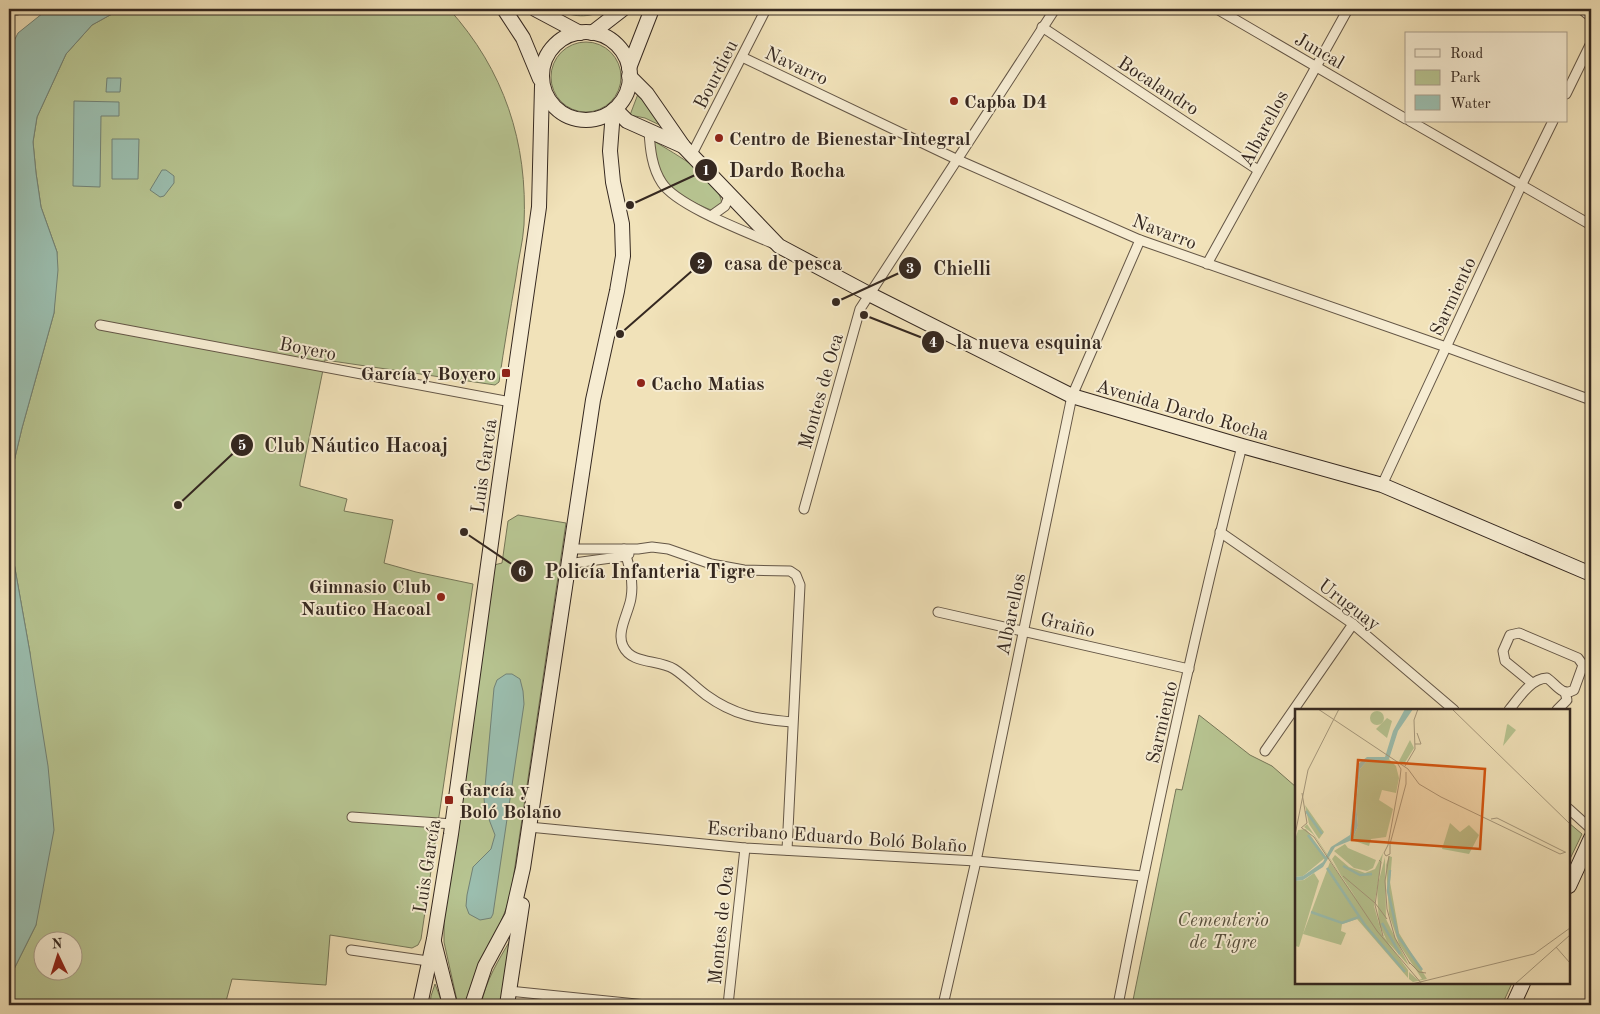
<svg xmlns="http://www.w3.org/2000/svg" width="1600" height="1014" font-family="'Old Standard TT',serif">
  <rect width="100%" height="100%" fill="#f1e2b9"/>
  <filter id="stains"><feTurbulence type="fractalNoise" baseFrequency=".004" numOctaves="4"/><feColorMatrix values="0 0 0 0 .2 0 0 0 0 .09 0 0 0 0 .02 0 0 0 .5 -.17"/></filter>
  <radialGradient id="worn" r=".72"><stop offset=".6" stop-color="#630" stop-opacity="0"/><stop offset="1" stop-color="#630" stop-opacity=".3"/></radialGradient>
  <!-- green -->
  <g fill="#b7c491" stroke="#767658" fill-rule="evenodd">
    <path d="M121,9H187L248,14L304,9H449C504,70 528,142 524,225C523,242 518,260 516,277C510,312 504,347 499,382L495,385L325,360L300,483V486L347,499L344,511L393,520L384,563L416,572L473,584L421,939L418,945L412,948L330,935L326,985L232,979L225,1005H9V979L36,925L30,653L11,546L12,470L22,428L54,313L57,252L41,207L36,173L33,142L37,117L66,54L92,25ZM42,942H72V972H42Z"/>
    <path d="M553,9H608C587,19 574,17 553,9Z"/>
    <circle cx="586" cy="77" r="35"/>
    <path d="M638,94L664,127L645,118L630,115Z"/>
    <path d="M654,141C676,155 720,177 722,205L711,210C673,194 657,184 654,141Z"/>
    <path d="M518,515L566,523L511,893L506,909L467,1005H458L444,942V909L494,565L502,563L508,521Z"/>
    <path d="M1199,715L1250,755L1272,766L1296,787V983H1512L1502,1005H1132L1176,789L1182,790Z"/>
    <path d="M1569,823L1582,834L1569,861Z"/>
    <path d="M511,939L502,1005H481C486,980 498,961 511,939Z"/>
    <path d="M435,984L443,1005H430L431,996Z"/>
  </g>
  <!-- water -->
  <g fill="#9bbeaf" stroke="#728276">
    <path d="M48,9H121L92,25L66,54L37,117L33,142L36,173L41,207L57,252L58,270L54,313L22,428L12,470L11,546L30,653L48,766L54,830L36,925L9,979V335L14,309L9,247V51L18,33Z"/>
    <path d="M187,9H304L248,14Z"/>
    <path d="M107,78H121L120,92H106Z"/>
    <path d="M74,101L119,102V116H101L100,187L73,186Z"/>
    <path d="M112,139H139L138,179H112Z"/>
    <path d="M162,170H166L174,176V183L164,196L160,197L150,190Z"/>
    <path d="M506,674H512L520,679L523,691L524,704L493,914L491,918L480,920L469,914L466,906L467,895L473,867L491,849L495,835L485,809L484,798L494,688L497,680Z"/>
  </g>
  <g fill="none" stroke-linecap="round" stroke-linejoin="round">
    <defs>
      <g id="street">
        <path d="M13,9L17,10"/>
        <path d="M1217,9L1406,119"/>
        <path d="M1581,9L1591,17"/>
        <path d="M1042,27L1258,170"/>
        <path d="M742,57L956,159L1140,240L1446,347L1591,400"/>
        <path d="M1566,94L1591,43"/>
        <path d="M1410,121L1591,225"/>
        <path d="M649,131C650,149 652,168 662,183C677,206 747,232 774,244"/>
        <path d="M692,154L766,9"/>
        <path d="M711,216L725,206L730,194"/>
        <path d="M1207,264L1348,9"/>
        <path d="M100,325L511,402"/>
        <path d="M1382,485L1521,186L1553,121"/>
        <path d="M804,509L860,309L1055,9"/>
        <path d="M1220,532L1353,624L1454,710"/>
        <path d="M569,549H638L652,547L668,549L711,564L744,570L790,571L796,575L800,585L787,850"/>
        <path d="M624,549C629,565 634,581 631,598C629,612 616,632 623,646C632,665 658,659 674,669C685,676 695,687 706,695C735,716 758,719 792,722"/>
        <path d="M567,564L626,556L629,554"/>
        <path d="M938,612L1189,669"/>
        <path d="M1509,710C1519,698 1530,679 1547,678C1556,684 1562,697 1574,690L1583,665L1578,658L1519,633L1510,635L1503,651L1505,661L1532,683"/>
        <path d="M1557,710L1567,700L1565,692"/>
        <path d="M1265,751L1353,624"/>
        <path d="M1569,809L1591,829"/>
        <path d="M352,817L453,824"/>
        <path d="M529,827L745,848L976,861L1143,876"/>
        <path d="M351,950L428,961"/>
        <path d="M509,991L646,1005"/>
        <path d="M728,1005L745,848"/>
        <path d="M943,1005L976,861L1072,396L1140,240"/>
        <path d="M1118,1005C1154,818 1195,631 1242,446"/>
      </g>
      <g id="secondary">
        <path d="M504,9L523,38L540,79"/>
        <path d="M535,9L580,33"/>
        <circle cx="586" cy="76" r="44"/>
        <path d="M592,33L623,9"/>
        <path d="M629,68L652,9"/>
        <path d="M629,76L647,94L683,146L779,246L869,294L1072,396L1242,446L1382,485L1591,574"/>
        <path d="M615,109L627,121L683,146"/>
        <path d="M1569,886L1591,838"/>
        <path d="M434,942L450,1005"/>
        <path d="M420,1005L434,939L451,834L499,485L539,207L542,86"/>
        <path d="M472,1005L485,966L512,916L523,868L593,400L617,291L623,256L622,224L613,182L610,151L613,111"/>
        <path d="M507,1005L522,905"/>
        <path d="M1513,1005L1523,983"/>
      </g>
    </defs>
    <!-- street casing -->
    <use href="#street" stroke="#645646" stroke-width="11"/>
    <!-- secondary casing -->
    <use href="#secondary" stroke="#352820" stroke-width="16"/>
    <!-- street -->
    <use href="#street" stroke="#f6ecd2" stroke-width="9"/>
    <!-- secondary -->
    <use href="#secondary" stroke="#f6ecd2" stroke-width="14"/>
  </g>
  <!-- markers -->
  <g fill="#8f2418" stroke="#f6ecd2" stroke-width="2">
    <circle cx="954" cy="101" r="5"/>
    <circle cx="719" cy="138" r="5"/>
    <rect x="501" y="368" width="10" height="10" rx="2.5"/>
    <circle cx="641" cy="383" r="5"/>
    <circle cx="441" cy="597" r="5"/>
    <rect x="444" y="795" width="10" height="10" rx="2.5"/>
  </g>
  <g text-anchor="middle" stroke-width="4" stroke-linejoin="round" paint-order="stroke">
    <!-- street labels -->
    <g font-size="19" fill="#352820" stroke="#f6ecd2">
      <text transform="translate(1320 50) rotate(30)" y="7">Juncal</text>
      <text transform="translate(797 65) rotate(25)" y="7">Navarro</text>
      <text transform="translate(715 74) rotate(-63)" y="7">Bourdieu</text>
      <text transform="translate(1159 85) rotate(33)" y="7">Bocalandro</text>
      <text transform="translate(1263 128) rotate(-62)" y="7">Albarellos</text>
      <text transform="translate(1165 231) rotate(21)" y="7">Navarro</text>
      <text transform="translate(1452 296) rotate(-65)" y="7">Sarmiento</text>
      <text transform="translate(308 348) rotate(11)" y="7">Boyero</text>
      <text transform="translate(820 391) rotate(-74)" y="7">Montes de Oca</text>
      <text transform="translate(1183 409) rotate(16)" y="7">Avenida Dardo Rocha</text>
      <text transform="translate(483 466) rotate(-82)" y="7">Luis García</text>
      <text transform="translate(1350 604) rotate(37)" y="7">Uruguay</text>
      <text transform="translate(1010 614) rotate(-78)" y="7">Albarellos</text>
      <text transform="translate(1068 624) rotate(13)" y="7">Graiño</text>
      <text transform="translate(1161 722) rotate(-77)" y="7">Sarmiento</text>
      <text transform="translate(837 836) rotate(4)" y="7">Escribano Eduardo Boló Bolaño</text>
      <text transform="translate(426 866) rotate(-81)" y="7">Luis García</text>
      <text transform="translate(720 925) rotate(-84)" y="7">Montes de Oca</text>
    </g>
    <!-- poi labels -->
    <g font-size="19" font-weight="bold" fill="#352820" stroke="#f6ecd2" text-anchor="start">
      <text x="964" y="108">Capba D4</text>
      <text x="729" y="145">Centro de Bienestar Integral</text>
      <text x="496" y="380" text-anchor="end">García y Boyero</text>
      <text x="651" y="390">Cacho Matias</text>
      <text x="431" y="593" text-anchor="end">Gimnasio Club<tspan x="431" dy="22">Nautico Hacoal</tspan></text>
      <text x="459" y="796">García y<tspan x="459" dy="22">Boló Bolaño</tspan></text>
    </g>
    <!-- park labels -->
    <g font-size="19" font-style="italic" fill="#564f3c" stroke="#f6ecd2">
      <text x="1223" y="926">Cementerio<tspan x="1223" dy="22">de Tigre</tspan></text>
    </g>
  </g>
  <!-- overview -->
  <g transform="translate(1295 709)">
    <rect width="275" height="275" fill="#f1e2b9"/>
    <path d="M75 9a7 7 0 1 1 14 0a7 7 0 1 1-14 0ZM92,9L97,12L92,29L81,20ZM213,15L221,21L208,37L212,16ZM115,31L119,39L109,55L104,52ZM94,50L101,57L104,69L101,84L87,81L84,91L98,100L91,128L76,130L74,137L57,131L63,117L61,94L65,60L72,52ZM10,96L29,123L24,130L14,115ZM155,114L165,123L174,116L184,126L174,145L147,140ZM12,115L46,166L37,150L40,146L54,158L70,164L80,160L88,144L79,197L88,229L18,125L9,118ZM11,120L31,148L8,167L0,168V131L3,121ZM50,135L53,139L81,151L78,159L72,162L59,159L39,142ZM94,147L97,148L95,173L104,224L132,270L118,273L114,270V263L123,271L127,270L104,235L94,205L91,156ZM90,148L91,210L114,257L92,232L84,215L82,179ZM35,153L113,261V269L62,210L47,215L46,222L51,224L46,236L8,225ZM19,164L24,172L4,238L0,237V172L9,171Z" fill="#b7c491"/>
    <path d="M110,0H118L103,22L94,50L87,53L72,52L65,60L61,94L63,117L57,131L40,138L28,158L8,171L0,172V168L8,167L28,153L36,138L55,126L63,55L72,48H90L98,22Z" fill="#9bbeaf"/>
    <path fill="none" stroke="#9bbeaf" stroke-width="2.5" d="M11,102L27,125M13,126L31,150M48,157L65,166L77,165M32,159L70,216L110,263M95,161L93,182L103,227L127,261M16,203L47,214L64,208M87,214L105,245"/>
    <path fill="none" stroke="#a6987c" stroke-width="1" d="M23,0L113,60M157,0L275,115M120,35H126L122,24M101,52L106,60L105,69L93,136L89,144L91,147L95,145V135L111,75V63M110,57L120,40L119,11L123,0M113,60L124,75L146,88L265,145L271,143M196,110L202,109L270,143M6,119L12,114L7,84M7,119L19,128L82,222L127,275M0,126L13,61L44,0M94,147L90,172L92,200L100,229L115,255M84,151L86,153L80,196L88,227M48,167L80,194L92,210M261,238L275,254M114,253L124,263L131,264M117,275L239,245L275,219M220,275L275,226"/>
    <path fill="#d6540e" fill-opacity="0.15" stroke="#d6540e" stroke-width="2.5" d="M63,51L190,60L185,140L57,131Z"/>
    <rect width="275" height="275" fill="none" stroke="#352820" stroke-width="2.5"/>
  </g>
  <!-- callouts -->
  <path fill="none" stroke="#352820" stroke-width="2" d="M630 205L706 170M620 334L701 263M836 302L910 268M864 315L933 342M178 505L242 445M464 532L522 571"/>
  <g fill="#352820" stroke="#f6ecd2" stroke-width="2">
    <circle cx="630" cy="205" r="5"/>
    <circle cx="620" cy="334" r="5"/>
    <circle cx="836" cy="302" r="5"/>
    <circle cx="864" cy="315" r="5"/>
    <circle cx="178" cy="505" r="5"/>
    <circle cx="464" cy="532" r="5"/>
    <circle cx="706" cy="170" r="12"/>
    <circle cx="701" cy="263" r="12"/>
    <circle cx="910" cy="268" r="12"/>
    <circle cx="933" cy="342" r="12"/>
    <circle cx="242" cy="445" r="12"/>
    <circle cx="522" cy="571" r="12"/>
  </g>
  <g font-size="15" text-anchor="middle" font-weight="bold" fill="#fff">
    <text x="706" y="175">1</text>
    <text x="701" y="269">2</text>
    <text x="910" y="273">3</text>
    <text x="933" y="347">4</text>
    <text x="242" y="450">5</text>
    <text x="522" y="576">6</text>
  </g>
  <g font-size="20" text-anchor="middle" font-weight="bold" fill="#352820" stroke="#f6ecd2" stroke-width="4" stroke-linejoin="round" paint-order="stroke">
    <text x="787" y="177">Dardo Rocha</text>
    <text x="783" y="270">casa de pesca</text>
    <text x="962" y="275">Chielli</text>
    <text x="1029" y="349">la nueva esquina</text>
    <text x="356" y="452">Club Náutico Hacoaj</text>
    <text x="650" y="578">Policía Infanteria Tigre</text>
  </g>
  <!-- margin -->
  <rect width="1600" height="1014" fill="none" stroke="#f1e2b9" stroke-width="30"/>
  <rect x="10" y="10" width="1580" height="994" fill="none" stroke="#352820" stroke-width="2.5"/>
  <rect x="15" y="15" width="1570" height="984" fill="none" stroke="#352820"/>
  <!-- legend -->
  <rect x="1405" y="32" width="162" height="90" fill="#f6ecd2" stroke="#a99e8b"/>
  <rect x="1415" y="49" width="25" height="8" fill="#f6ecd2" stroke="#a99e8b"/>
  <text x="1450" y="58" font-size="15" fill="#352820">Road</text>
  <rect x="1415" y="70" width="25" height="15" fill="#b7c491" stroke="#a99e8b"/>
  <text x="1450" y="82" font-size="15" fill="#352820">Park</text>
  <rect x="1415" y="95" width="25" height="15" fill="#9bbeaf" stroke="#a99e8b"/>
  <text x="1450" y="108" font-size="15" fill="#352820">Water</text>
  <!-- north arrow -->
  <g transform="translate(58 956) rotate(356)"><circle r="24" fill="#f6ecd2" stroke="#a99e8b"/>
  <path d="M0-4L9 19L0 12L-9 19Z" fill="#8f2418"/>
  <text y="-8" font-size="14" font-weight="bold" text-anchor="middle" fill="#352820">N</text>
  </g>
  <rect width="100%" height="100%" filter="url(#stains)"/>
  <rect width="100%" height="100%" fill="url(#worn)"/>
</svg>
